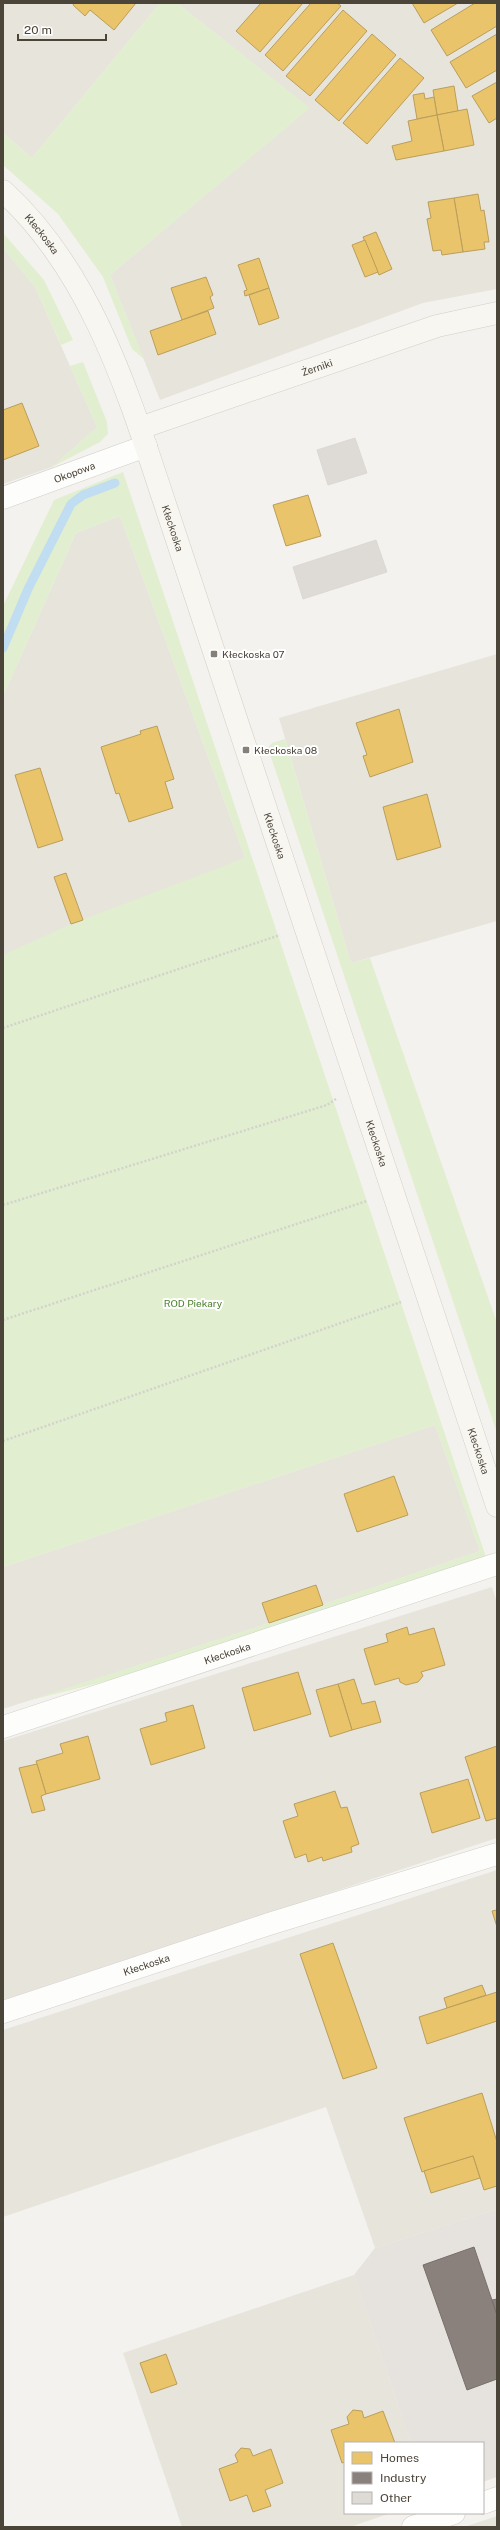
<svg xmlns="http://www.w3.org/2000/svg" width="500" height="2530" font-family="'Public Sans',sans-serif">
  <rect width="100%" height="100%" fill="#f4f2ee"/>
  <!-- residential -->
  <g fill="#e7e4dc">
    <path d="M3,3H160L32,158L3,133Z"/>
    <path d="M177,3H497V289L423,303L160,400L110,275L309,108Z"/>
    <path d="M3,248L35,287L97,427L52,467L3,484Z"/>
    <path d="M120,516L245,858L3,956V696L76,533Z"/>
    <path d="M497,654V921L351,963L279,718Z"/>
    <path d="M435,1425L480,1551L269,1623L3,1709V1567Z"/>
    <path d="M492,1587L497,1603V1838L3,2000V1741Z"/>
    <path d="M497,1870V2209L375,2248L326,2107L3,2217V2030Z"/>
    <path d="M354,2275L411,2443H345V2513H391L350,2527H182L123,2353Z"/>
    <path d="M497,2516V2527H465L467,2526Z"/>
  </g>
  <!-- industrial -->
  <path fill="#e6e2de" d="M497,2209V2477L483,2482V2443H411L354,2275L375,2248Z"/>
  <!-- green -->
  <g fill="#e1eecf">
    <path d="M160,3H177L310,108L110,275L144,359L132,349L103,277L58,214L3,165V133L32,158Z"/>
    <path d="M3,233L44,280L73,340L61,345L35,287L3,248Z"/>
    <path d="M83,362L107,422L108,434L100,442L52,467L97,427L70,366Z"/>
    <path d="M123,472L486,1557L111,1680L23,1702L269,1623L480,1551L435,1425L3,1567V955L71,924L245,858L120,516L76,533L3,696V606L54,500Z"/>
    <path d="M285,739L351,963L370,958L497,1323V1433L268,748L272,743Z"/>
  </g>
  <!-- homes -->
  <g fill="#e9c46a" stroke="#ba9e5b">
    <path d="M74,3H136L114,30L90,10L85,16L73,5Z"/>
    <path d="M261,3H303L260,52L236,31Z"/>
    <path d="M311,3H337L341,6L283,71L265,55Z"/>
    <path d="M412,3H458L424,23Z"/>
    <path d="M475,3H497V26L447,56L431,30Z"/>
    <path d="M343,10L367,31L310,96L286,76Z"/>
    <path d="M372,34L396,55L339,121L315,100Z"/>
    <path d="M497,34V70L466,88L450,62Z"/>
    <path d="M400,58L424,78L367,144L343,123Z"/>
    <path d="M497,82V118L489,123L472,96Z"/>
    <path d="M454,86L458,111L437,115L433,90Z"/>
    <path d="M424,93L425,99L434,97L437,115L417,119L413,95Z"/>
    <path d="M467,109L474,145L444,151L437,115Z"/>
    <path d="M437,115L444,151L396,160L392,146L412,141L408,121Z"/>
    <path d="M478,194L481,211L484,210L489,242H484L485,249L463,252L454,198Z"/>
    <path d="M454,198L463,252L442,255L441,250L433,251L427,219L431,218L428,202Z"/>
    <path d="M376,232L392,269L379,275L363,237Z"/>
    <path d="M365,240L378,272L365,277L352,245Z"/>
    <path d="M259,258L269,288L245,296L244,291L247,290L238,265Z"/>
    <path d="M206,277L213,295L210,297L214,308L182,320L171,288Z"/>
    <path d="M269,288L279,318L259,325L249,295Z"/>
    <path d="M208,311L216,334L158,355L150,331Z"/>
    <path d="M22,403L39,446L3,460V410Z"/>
    <path d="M308,495L321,536L286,546L273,505Z"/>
    <path d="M399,709L413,762L370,777L363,756L367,755L356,723Z"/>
    <path d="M157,726L174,779L165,782L173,808L129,822L119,793L116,794L101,747L141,734L140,731Z"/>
    <path d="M40,768L63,840L38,848L15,775Z"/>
    <path d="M427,794L441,847L397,860L383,807Z"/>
    <path d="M66,873L83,920L71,924L54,877Z"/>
    <path d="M394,1476L408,1515L357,1532L344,1494Z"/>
    <path d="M316,1585L323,1605L269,1623L262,1603Z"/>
    <path d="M407,1627L409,1635L434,1628L445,1665L421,1672L423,1676L418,1682L406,1685L400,1682L399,1678L375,1685L364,1649L388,1642L386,1634Z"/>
    <path d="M298,1672L311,1714L254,1731L242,1688Z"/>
    <path d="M354,1679L362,1704L375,1701L381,1722L352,1730L338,1684Z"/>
    <path d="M338,1684L352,1730L330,1737L316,1690Z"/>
    <path d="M193,1705L205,1748L151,1765L140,1729L167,1721L165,1713Z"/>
    <path d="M88,1736L100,1779L46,1794L36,1761L63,1753L60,1744Z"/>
    <path d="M497,1746V1818L486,1821L465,1757Z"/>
    <path d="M37,1764L46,1794L41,1796L45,1810L32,1813L19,1768Z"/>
    <path d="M468,1779L480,1818L432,1833L420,1793Z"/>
    <path d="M335,1791L341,1808L347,1807L359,1844L351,1847L352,1852L323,1861L322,1857L308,1862L306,1854L295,1858L283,1821L298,1816L294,1804Z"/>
    <path d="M497,1910V1927L492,1911Z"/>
    <path d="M333,1943L377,2068L343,2079L300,1954Z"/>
    <path d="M482,1985L486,1995L447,2008L444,1998Z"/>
    <path d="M497,1992V2021L427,2044L419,2017Z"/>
    <path d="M482,2093L497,2142V2186L484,2190L473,2156L422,2172L404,2118Z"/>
    <path d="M473,2156L480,2178L431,2193L424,2171Z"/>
    <path d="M166,2354L177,2384L151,2393L140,2363Z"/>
    <path d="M353,2410L362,2411L364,2418L383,2411L395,2443H345V2462L342,2463L331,2430L349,2424L347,2417Z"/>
    <path d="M241,2448L250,2449L253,2456L271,2449L283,2483L265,2490L271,2506L253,2512L247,2495L230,2501L219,2469L238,2462L235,2455Z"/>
  </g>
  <!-- industry -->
  <g fill="#8a817c" stroke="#776f68">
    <path d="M474,2247L497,2315V2379L467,2390L423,2265Z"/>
    <path d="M497,2299V2315L492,2300Z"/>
  </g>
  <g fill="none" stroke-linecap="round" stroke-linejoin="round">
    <!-- stream -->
    <path stroke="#c0ddf1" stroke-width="9" d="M3,648L28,589L71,504L83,495L115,483"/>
  </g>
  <!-- building -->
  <g fill="#dedbd6" stroke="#dcd9d4">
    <path d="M355,438L367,473L328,485L317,450Z"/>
    <path d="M376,540L387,572L303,599L293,567Z"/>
  </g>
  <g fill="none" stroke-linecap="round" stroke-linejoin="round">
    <defs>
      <g id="street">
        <path id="s1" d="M3,498L146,446"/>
        <path id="s2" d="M3,1727L497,1564"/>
        <path id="s3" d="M3,2012L269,1924L497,1854"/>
        <path d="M483,2503L497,2498"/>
        <path d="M413,2527L454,2513"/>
      </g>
      <g id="secondary">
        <path id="s4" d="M3,191C93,273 129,396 166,507L497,1506"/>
        <path id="s5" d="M140,428L437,326L497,313"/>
      </g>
    </defs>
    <!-- street casing -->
    <use href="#street" stroke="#d2d0cb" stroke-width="23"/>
    <!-- secondary casing -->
    <use href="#secondary" stroke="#d3cfc5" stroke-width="23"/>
    <!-- path -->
    <g stroke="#d3d2cc" stroke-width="2.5" stroke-dasharray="2 2" stroke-linecap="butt">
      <path d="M3,1028L280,935"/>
      <path d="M3,1205L327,1105L336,1099"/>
      <path d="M3,1320L367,1201"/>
      <path d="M3,1441L401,1302"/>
    </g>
    <!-- street -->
    <use href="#street" stroke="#fdfdfc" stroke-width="22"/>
    <!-- secondary -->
    <use href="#secondary" stroke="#f7f6f1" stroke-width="22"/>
  </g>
  <!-- markers -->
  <g fill="#868178" stroke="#fff" stroke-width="1.5">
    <rect x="210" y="650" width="8" height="8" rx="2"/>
    <rect x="242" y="746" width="8" height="8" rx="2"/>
  </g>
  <g text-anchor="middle" stroke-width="4" stroke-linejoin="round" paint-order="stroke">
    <!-- street labels -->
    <g font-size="10" fill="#4b4439" stroke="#fff">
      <text dy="4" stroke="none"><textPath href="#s4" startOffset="58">Kłeckoska</textPath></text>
      <text dy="4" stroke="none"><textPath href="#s5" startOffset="187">Żerniki</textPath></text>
      <text dy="4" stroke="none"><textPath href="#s1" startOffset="76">Okopowa</textPath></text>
      <text dy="4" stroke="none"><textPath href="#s4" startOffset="382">Kłeckoska</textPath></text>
      <text dy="4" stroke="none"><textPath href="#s4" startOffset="706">Kłeckoska</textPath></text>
      <text dy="4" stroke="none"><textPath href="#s4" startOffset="1030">Kłeckoska</textPath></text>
      <text dy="4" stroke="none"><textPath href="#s4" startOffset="1354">Kłeckoska</textPath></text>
      <text dy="4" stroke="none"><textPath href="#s2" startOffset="236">Kłeckoska</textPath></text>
      <text dy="4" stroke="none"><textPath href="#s3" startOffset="151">Kłeckoska</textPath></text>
    </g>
    <!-- poi labels -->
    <g font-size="10" fill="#4b4439" stroke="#fff" text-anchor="start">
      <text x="222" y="658">Kłeckoska 07</text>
      <text x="254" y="754">Kłeckoska 08</text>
    </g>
    <!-- park labels -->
    <g font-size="10" fill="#4a7f2a" stroke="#fff">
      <text x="193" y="1307">ROD Piekary</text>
    </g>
  </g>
  <!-- border -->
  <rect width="500" height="2530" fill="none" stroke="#4b4439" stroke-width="8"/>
  <!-- legend -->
  <rect x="344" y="2442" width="140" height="72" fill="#ffffff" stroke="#b7b4b0"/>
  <rect x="352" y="2452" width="20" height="12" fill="#e9c46a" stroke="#b7b4b0"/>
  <text x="380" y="2462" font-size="12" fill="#4b4439">Homes</text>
  <rect x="352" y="2472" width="20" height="12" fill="#8a817c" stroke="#b7b4b0"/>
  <text x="380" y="2482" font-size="12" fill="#4b4439">Industry</text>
  <rect x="352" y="2492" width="20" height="12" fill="#dedbd6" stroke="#b7b4b0"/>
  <text x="380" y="2502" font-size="12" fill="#4b4439">Other</text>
  <!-- scale -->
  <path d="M18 34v6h88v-6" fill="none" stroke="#4b4439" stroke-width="2"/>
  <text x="24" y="34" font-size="12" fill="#4b4439" stroke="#ffffff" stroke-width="3" paint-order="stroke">20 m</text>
</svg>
